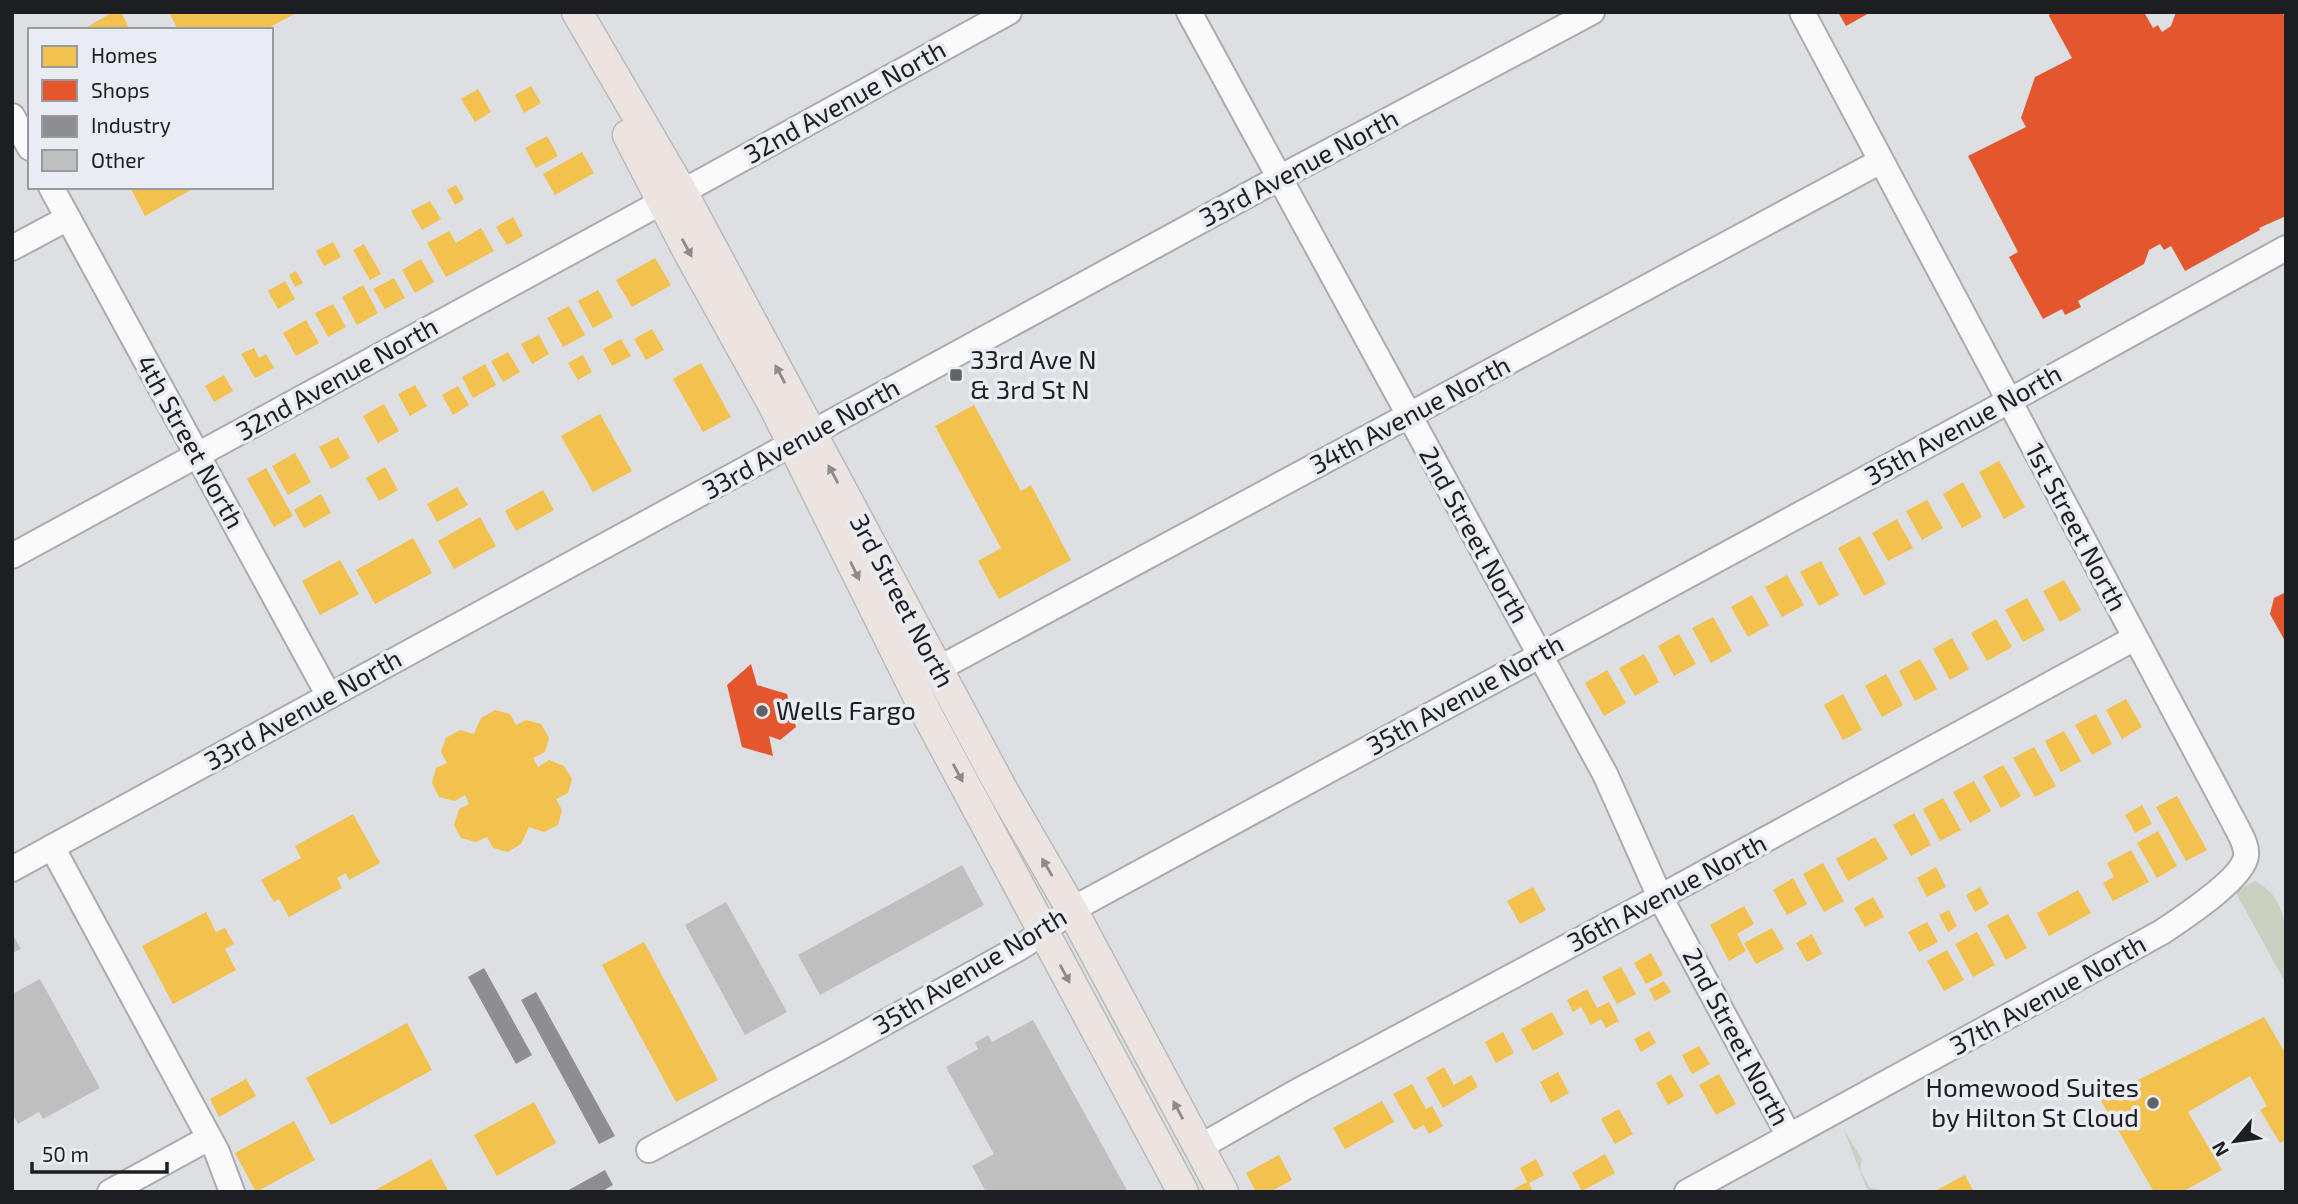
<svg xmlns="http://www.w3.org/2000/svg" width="2298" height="1204" font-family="'Exo 2',sans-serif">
  <rect width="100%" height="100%" fill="#dedfe3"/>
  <!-- green -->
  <g fill="#cad0c0">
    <path d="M2255,881C2294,900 2286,949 2286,984L2235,891Z"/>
    <path d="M1844,1130L1862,1159L1860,1170L1870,1188L1879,1189L1880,1192H1868Z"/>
  </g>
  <!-- homes -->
  <g fill="#f2c14e">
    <path d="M113,12H121L130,30H82Z"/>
    <path d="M169,12H298L265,30H178Z"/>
    <path d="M531,86L541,103L524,113L515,95Z"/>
    <path d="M478,89L491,112L475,122L461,99Z"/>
    <path d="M547,136L558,156L536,168L525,148Z"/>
    <path d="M582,152L594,173L555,195L543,174Z"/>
    <path d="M456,185L464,199L455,205L447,190Z"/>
    <path d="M130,187H196L145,216Z"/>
    <path d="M430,201L441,219L422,230L411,211Z"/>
    <path d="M513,217L523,236L507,245L496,227Z"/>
    <path d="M481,228L494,251L446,277L427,243L449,231L456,243Z"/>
    <path d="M333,242L341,257L324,266L316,251Z"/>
    <path d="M364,244L381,274L370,280L353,250Z"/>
    <path d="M655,258L671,285L632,307L616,280Z"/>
    <path d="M421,259L434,282L415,293L402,270Z"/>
    <path d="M296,271L303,283L295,287L289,275Z"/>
    <path d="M394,278L405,298L385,309L373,289Z"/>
    <path d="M285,281L295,299L278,309L268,291Z"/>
    <path d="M363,285L378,313L357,325L342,297Z"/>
    <path d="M598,290L613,317L593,328L578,301Z"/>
    <path d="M333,304L346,327L328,337L315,313Z"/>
    <path d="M569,306L585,335L563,347L547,318Z"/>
    <path d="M306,320L319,343L296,356L283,333Z"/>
    <path d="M652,329L664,350L646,360L634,339Z"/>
    <path d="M539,335L549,354L532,364L521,344Z"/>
    <path d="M621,339L631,356L612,366L603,349Z"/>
    <path d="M254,348L259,358L266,354L274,368L255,378L241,354Z"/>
    <path d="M508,352L520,372L503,382L491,361Z"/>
    <path d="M583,355L592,372L578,380L568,363Z"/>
    <path d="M701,363L731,417L703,432L673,379Z"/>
    <path d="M485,364L496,385L473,398L462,377Z"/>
    <path d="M224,375L233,391L214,402L205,386Z"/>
    <path d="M415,385L427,406L410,416L398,394Z"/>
    <path d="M458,386L469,405L453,415L442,395Z"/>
    <path d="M384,404L399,431L378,443L363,416Z"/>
    <path d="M974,405L1021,491L1031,485L1071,560L999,599L978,561L1001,548L935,426Z"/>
    <path d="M600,414L632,471L593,492L561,436Z"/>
    <path d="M338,437L350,458L331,469L319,447Z"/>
    <path d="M295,453L311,482L288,495L272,466Z"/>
    <path d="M1999,461L2025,507L2004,519L1979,472Z"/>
    <path d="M385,467L398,490L379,501L366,478Z"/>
    <path d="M266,468L293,516L274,527L247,479Z"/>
    <path d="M1963,482L1982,517L1962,528L1943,494Z"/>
    <path d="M457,487L468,505L437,522L427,504Z"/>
    <path d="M543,490L554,510L516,531L505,511Z"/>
    <path d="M321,494L331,513L304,528L294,510Z"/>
    <path d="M1927,500L1943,528L1922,540L1906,511Z"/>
    <path d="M480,517L496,546L454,569L438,541Z"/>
    <path d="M1897,519L1913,548L1888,561L1872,533Z"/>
    <path d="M1860,536L1886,584L1864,596L1838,548Z"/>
    <path d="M413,538L432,573L375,604L356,570Z"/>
    <path d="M340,560L359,594L320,615L302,581Z"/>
    <path d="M1821,561L1839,595L1819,606L1800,572Z"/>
    <path d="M1787,575L1804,605L1782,617L1765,587Z"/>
    <path d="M2064,580L2081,610L2060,622L2043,591Z"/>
    <path d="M1752,595L1769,625L1748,637L1731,607Z"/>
    <path d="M2027,598L2045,630L2023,642L2005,610Z"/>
    <path d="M1713,617L1732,651L1711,663L1692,628Z"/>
    <path d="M1996,619L2012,647L1987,661L1971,633Z"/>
    <path d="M1679,634L1696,664L1674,676L1658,646Z"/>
    <path d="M1952,638L1969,669L1950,680L1933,649Z"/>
    <path d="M1644,654L1659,682L1635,696L1619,668Z"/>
    <path d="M1920,659L1937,689L1915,701L1899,671Z"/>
    <path d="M1607,670L1626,703L1604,716L1585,683Z"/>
    <path d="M1886,674L1903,705L1882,717L1865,686Z"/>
    <path d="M1843,694L1862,730L1843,740L1824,705Z"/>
    <path d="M2126,699L2142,727L2122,739L2106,710Z"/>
    <path d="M495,710L510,714L516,725L526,720L541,724L549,738L545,752L533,758L538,767L549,760L564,766L572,779L568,793L556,799L562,810L558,825L544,832L529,827L521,844L508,852L493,848L487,837L476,842L461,838L454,825L459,809L469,804L465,795L455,801L439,797L432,783L436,768L447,763L441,752L446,738L460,730L474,734L481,718Z"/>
    <path d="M2096,714L2112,744L2092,755L2075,725Z"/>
    <path d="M2064,731L2081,761L2061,772L2045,741Z"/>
    <path d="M2034,747L2056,786L2035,797L2013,758Z"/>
    <path d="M2003,765L2021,796L2001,808L1983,776Z"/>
    <path d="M1974,781L1991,811L1970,823L1953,792Z"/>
    <path d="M2177,796L2207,850L2186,861L2156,807Z"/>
    <path d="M1943,798L1961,830L1940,841L1923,809Z"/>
    <path d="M2142,805L2152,824L2135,833L2125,815Z"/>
    <path d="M1914,813L1931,845L1911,856L1893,825Z"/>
    <path d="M353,814L380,863L349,880L346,873L337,878L342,888L289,917L279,899L274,902L261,880L301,858L295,846Z"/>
    <path d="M2158,831L2177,866L2157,878L2137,843Z"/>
    <path d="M1875,837L1888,859L1848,881L1836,859Z"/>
    <path d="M2131,850L2149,882L2113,901L2103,883L2114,877L2107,863Z"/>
    <path d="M1823,863L1844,901L1824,912L1803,874Z"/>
    <path d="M1936,867L1946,887L1927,897L1917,878Z"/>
    <path d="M1793,878L1807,904L1787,915L1773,890Z"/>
    <path d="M1533,887L1546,910L1520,924L1507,901Z"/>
    <path d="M1980,887L1989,904L1975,912L1966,895Z"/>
    <path d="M2078,890L2091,913L2049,936L2037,913Z"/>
    <path d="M1873,897L1884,917L1865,927L1854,908Z"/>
    <path d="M1744,906L1754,924L1737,934L1746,951L1729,961L1710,925Z"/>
    <path d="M1949,910L1957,926L1948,932L1939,915Z"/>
    <path d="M206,912L216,932L225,928L234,944L225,949L236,970L173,1004L142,946Z"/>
    <path d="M2008,914L2027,948L2006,960L1987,925Z"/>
    <path d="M1927,922L1938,942L1919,952L1908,932Z"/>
    <path d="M1772,928L1784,949L1756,964L1744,943Z"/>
    <path d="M1977,932L1995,965L1973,977L1955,944Z"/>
    <path d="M1812,934L1822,954L1807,962L1796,943Z"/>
    <path d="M644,942L718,1080L676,1102L602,965Z"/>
    <path d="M1947,950L1964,980L1944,991L1927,961Z"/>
    <path d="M1651,953L1663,975L1646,984L1634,963Z"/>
    <path d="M1621,967L1636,994L1617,1004L1602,977Z"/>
    <path d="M1664,981L1671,992L1655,1001L1649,989Z"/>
    <path d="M1587,989L1597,1008L1609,1002L1619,1021L1606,1028L1601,1019L1591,1025L1581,1007L1573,1012L1567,1000Z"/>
    <path d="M1552,1012L1564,1034L1533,1051L1521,1029Z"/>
    <path d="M2264,1017L2286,1054V1140L2280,1143L2260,1110L2267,1106L2250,1076L2188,1112L2222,1170L2182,1192H2154L2100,1099Z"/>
    <path d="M407,1023L432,1070L331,1125L306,1078Z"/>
    <path d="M1649,1031L1656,1043L1641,1052L1634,1039Z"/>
    <path d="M1503,1032L1514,1053L1496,1063L1485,1042Z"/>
    <path d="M1699,1046L1710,1064L1692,1074L1682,1055Z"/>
    <path d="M1444,1067L1454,1085L1471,1075L1478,1087L1443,1108L1426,1078Z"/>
    <path d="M1558,1072L1569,1093L1551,1103L1540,1082Z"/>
    <path d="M1671,1074L1684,1096L1668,1105L1656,1083Z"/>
    <path d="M1719,1074L1736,1104L1716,1115L1699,1085Z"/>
    <path d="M246,1079L256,1096L219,1117L210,1099Z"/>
    <path d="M1412,1084L1426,1109L1432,1106L1443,1126L1429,1134L1424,1125L1414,1130L1393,1094Z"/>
    <path d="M1382,1101L1394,1122L1345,1149L1333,1128Z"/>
    <path d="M534,1102L556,1143L497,1176L474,1135Z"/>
    <path d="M1619,1109L1633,1134L1615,1144L1601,1119Z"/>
    <path d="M294,1121L315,1160L256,1192L235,1153Z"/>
    <path d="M1605,1154L1615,1173L1582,1191L1572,1173Z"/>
    <path d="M1279,1155L1292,1180L1270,1192H1256L1246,1173Z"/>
    <path d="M431,1159L449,1192H372Z"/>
    <path d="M1536,1159L1544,1175L1529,1183L1533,1192H1515L1514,1189L1527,1182L1520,1168Z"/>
    <path d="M1965,1175L1974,1192H1933Z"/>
  </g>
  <!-- shops -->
  <g fill="#e4572e">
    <path d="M1838,12H1871L1846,26Z"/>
    <path d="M2050,12H2144L2153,28L2158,25L2162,32L2171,26L2176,12H2282L2286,19V216L2259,228L2260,230L2185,271L2171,246L2164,250L2160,244L2149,250L2144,264L2078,301L2081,307L2065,315L2062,309L2043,319L2009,257L2018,252L1968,156L2026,127L2021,118L2035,77L2072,58L2049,16Z"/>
    <path d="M2286,592V643L2270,614L2274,598Z"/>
    <path d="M751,664L757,685L787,694L796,727L780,740L769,736L773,756L742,747L727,685Z"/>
  </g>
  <!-- industry -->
  <g fill="#8d8d92">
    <path d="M484,968L532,1055L516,1064L468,977Z"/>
    <path d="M536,992L615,1136L599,1144L521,1000Z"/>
    <path d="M605,1170L613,1185L601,1192H565Z"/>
  </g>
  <!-- building -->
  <g fill="#bfbfc0">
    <path d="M962,865L984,905L820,995L798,955Z"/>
    <path d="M726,902L787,1012L745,1035L685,925Z"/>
    <path d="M12,934L21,949L12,953Z"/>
    <path d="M40,979L100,1088L43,1119L39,1112L18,1124L12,1113V994Z"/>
    <path d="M1033,1020L1128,1192H986L972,1166L994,1154L946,1067L978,1049L975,1043L988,1035L992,1042Z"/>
  </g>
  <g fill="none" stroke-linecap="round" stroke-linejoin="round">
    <defs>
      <g id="minor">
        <path d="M1189,12L1605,774L1660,897L1789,1136"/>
        <path d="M12,116L30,148"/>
        <path d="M51,187L329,696"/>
        <path d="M682,192L1009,12"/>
        <path d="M12,248L68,218"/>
        <path d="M12,556L662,202"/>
        <path d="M938,669L1881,161"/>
        <path d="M52,847L217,1152L232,1192"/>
        <path d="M12,869L1279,178L1592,12"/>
        <path d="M1198,1148L1300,1090L1660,897L2135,638"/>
        <path d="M649,1150L832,1052L1019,948C1043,934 1061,915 1084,903L2009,401L2286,248"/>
        <path d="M110,1192L209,1138"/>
        <path d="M1687,1192L2162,932C2181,919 2243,879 2246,856C2247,846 2242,838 2238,830L1802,12"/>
      </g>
      <g id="major">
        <path d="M577,12L682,192L1003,791L1072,910L1223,1192"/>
        <path d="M628,135L688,251L774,406L929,718L1183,1192"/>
      </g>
    </defs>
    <!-- minor casing -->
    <use href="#minor" stroke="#aaabad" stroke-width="28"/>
    <!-- major casing -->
    <use href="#major" stroke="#b9babc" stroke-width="33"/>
    <!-- minor -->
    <use href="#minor" stroke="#fafafb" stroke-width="24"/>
    <!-- major -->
    <use href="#major" stroke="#ebe4e1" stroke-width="30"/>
  </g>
  <!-- one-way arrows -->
  <defs><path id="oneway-solid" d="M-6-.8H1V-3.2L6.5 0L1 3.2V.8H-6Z" transform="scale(1.75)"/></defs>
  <g fill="#8e8b8b">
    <use href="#oneway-solid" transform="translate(687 248) rotate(62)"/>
    <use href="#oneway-solid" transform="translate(780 374) rotate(-118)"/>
    <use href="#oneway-solid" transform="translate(833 474) rotate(-118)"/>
    <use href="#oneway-solid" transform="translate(855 571) rotate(64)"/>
    <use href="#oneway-solid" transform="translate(958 773) rotate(62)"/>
    <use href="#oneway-solid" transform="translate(1047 867) rotate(-120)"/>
    <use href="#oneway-solid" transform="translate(1065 974) rotate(62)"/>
    <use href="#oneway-solid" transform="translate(1178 1110) rotate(-118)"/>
  </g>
  <!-- markers -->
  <g fill="#616265" stroke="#e9ecf2" stroke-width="2.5">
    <rect x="949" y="368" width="14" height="14" rx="3.5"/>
    <circle cx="762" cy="711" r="7"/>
    <circle cx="2153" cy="1103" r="7"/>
  </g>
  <g text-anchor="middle" stroke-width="7" stroke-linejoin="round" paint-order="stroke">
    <!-- street labels -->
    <g font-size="26" fill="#1d1e21" stroke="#e9ecf2">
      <text transform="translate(845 102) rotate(-29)" y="9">32nd Avenue North</text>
      <text transform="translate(1299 168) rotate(-28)" y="9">33rd Avenue North</text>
      <text transform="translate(337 379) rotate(-29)" y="9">32nd Avenue North</text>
      <text transform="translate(1410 415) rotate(-28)" y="9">34th Avenue North</text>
      <text transform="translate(1963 425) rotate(-29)" y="9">35th Avenue North</text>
      <text transform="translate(801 439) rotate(-29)" y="9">33rd Avenue North</text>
      <text transform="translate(190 442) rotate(61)" y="9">4th Street North</text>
      <text transform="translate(2076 527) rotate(62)" y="9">1st Street North</text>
      <text transform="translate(1474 535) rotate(61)" y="9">2nd Street North</text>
      <text transform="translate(902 601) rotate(62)" y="9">3rd Street North</text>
      <text transform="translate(1465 695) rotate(-29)" y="9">35th Avenue North</text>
      <text transform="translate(303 710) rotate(-29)" y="9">33rd Avenue North</text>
      <text transform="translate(1667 893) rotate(-28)" y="9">36th Avenue North</text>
      <text transform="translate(970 971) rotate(-31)" y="9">35th Avenue North</text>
      <text transform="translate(2048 995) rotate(-29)" y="9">37th Avenue North</text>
      <text transform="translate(1736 1037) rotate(62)" y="9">2nd Street North</text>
    </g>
    <!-- poi labels -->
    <g font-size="26" fill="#1d1e21" stroke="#e9ecf2" text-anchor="start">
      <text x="970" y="369">33rd Ave N<tspan x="970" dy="30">&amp; 3rd St N</tspan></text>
      <text x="776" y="720">Wells Fargo</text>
      <text x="2139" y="1097" text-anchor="end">Homewood Suites<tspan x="2139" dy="30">by Hilton St Cloud</tspan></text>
    </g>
  </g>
  <!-- border -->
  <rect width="2298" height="1204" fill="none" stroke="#1d1e21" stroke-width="28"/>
  <!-- legend -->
  <rect x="28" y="28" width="245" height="161" fill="#e9ecf2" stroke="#979a9e" stroke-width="2"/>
  <rect x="42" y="46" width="35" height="21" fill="#f2c14e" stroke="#979a9e" stroke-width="2"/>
  <text x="91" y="63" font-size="21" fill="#1d1e21">Homes</text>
  <rect x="42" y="80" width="35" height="21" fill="#e4572e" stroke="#979a9e" stroke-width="2"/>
  <text x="91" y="98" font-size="21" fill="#1d1e21">Shops</text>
  <rect x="42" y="116" width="35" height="21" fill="#8d8d92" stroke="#979a9e" stroke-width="2"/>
  <text x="91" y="133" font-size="21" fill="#1d1e21">Industry</text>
  <rect x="42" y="150" width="35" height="21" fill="#bfbfc0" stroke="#979a9e" stroke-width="2"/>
  <text x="91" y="168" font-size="21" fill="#1d1e21">Other</text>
  <!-- north arrow -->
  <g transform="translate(2235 1141) rotate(241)" stroke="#e9ecf2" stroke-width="5" paint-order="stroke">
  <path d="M0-5L12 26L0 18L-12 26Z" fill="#1d1e21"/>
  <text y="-10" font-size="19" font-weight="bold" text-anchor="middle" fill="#1d1e21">N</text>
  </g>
  <!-- scale -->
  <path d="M32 1162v10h135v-10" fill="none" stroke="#1d1e21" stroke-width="3.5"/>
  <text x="42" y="1162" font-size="21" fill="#1d1e21" stroke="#e9ecf2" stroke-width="5" paint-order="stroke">50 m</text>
</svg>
